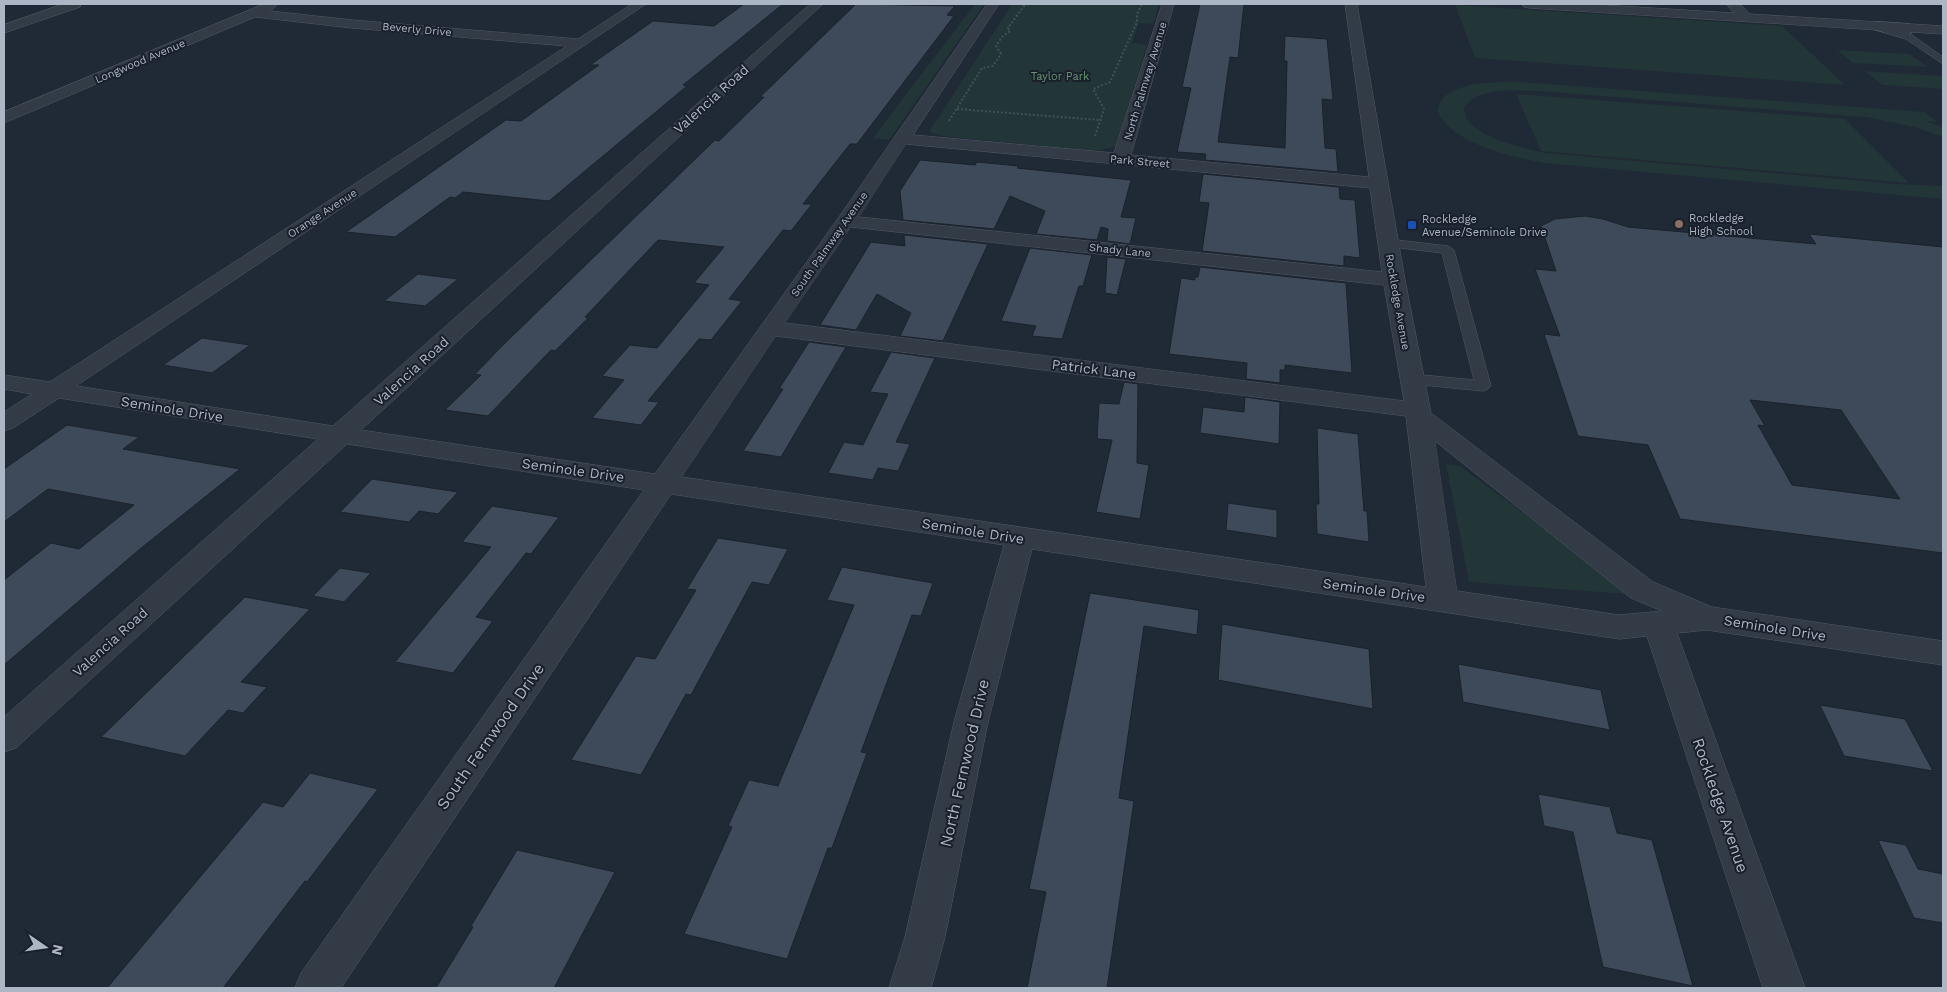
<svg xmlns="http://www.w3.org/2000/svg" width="1947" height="992" font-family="'Work Sans',sans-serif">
  <rect width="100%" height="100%" fill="#202936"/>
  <!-- green -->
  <g fill="#223537">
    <path d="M975,4H984L889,140L873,138Z"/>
    <path d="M1012,4H1159L1153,24L1139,23L1132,43L1147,45L1116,147L1093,151L942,136L929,132Z"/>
    <path d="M1455,5L1782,26L1845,85L1475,58Z"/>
    <path d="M1837,50L1909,54L1928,67L1853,63Z"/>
    <path d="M1865,71L1941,76L1943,77V89L1882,85Z"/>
    <path d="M1520,82L1925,112L1937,122L1925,121L1943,127V137L1914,127L1866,117L1538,91C1516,91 1476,86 1464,109C1465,136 1523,148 1545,153L1896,184L1943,186V199L1543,163C1510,156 1451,144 1437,110C1443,80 1496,82 1520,82Z"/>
    <path d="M1516,94L1845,119L1909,183L1541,151Z"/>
    <path d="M1446,464L1460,466L1622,587L1625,594L1469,582Z"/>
  </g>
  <!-- building -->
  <g fill="#3e4959" stroke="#1b222d" fill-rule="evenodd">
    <path d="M744,4H783L683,85L687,86L549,201L463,192L455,198L450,197L395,237L346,232L506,120L521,121L599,65H590L653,21L714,26Z"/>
    <path d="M856,4L955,6L947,15L954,16L857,144H850L803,204H812L791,231L783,230L729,299L742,301L711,340L699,339L648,401L659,402L641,425L592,418L624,380L602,376L630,345L657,348L709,285L694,283L724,247L658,240L585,317L588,318L555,351L551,350L488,416L445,410L481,375L475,374L504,344L715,140L719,141L764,97H760Z"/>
    <path d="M1200,4H1244L1238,58L1230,57L1218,142L1285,148L1287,61H1284L1285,36L1327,39L1333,100L1322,99L1325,148L1336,149L1338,172L1205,160L1206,154L1177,152L1191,88L1182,87Z"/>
    <path d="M920,160L975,165L977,162L1019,166L1017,168L1131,180L1121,217L1136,218L1130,244L1107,241L1108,229L1101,227L1097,240L1036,234L1045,211L1010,196L994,229L903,220L900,191Z"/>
    <path d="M1203,174L1339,187L1340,199L1355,200L1360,258L1344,256V266L1202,251L1209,203L1199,202Z"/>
    <path d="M1585,216L1603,219L1628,227L1816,244L1809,234L1943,247V553L1680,519L1648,445L1578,436L1544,334L1560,336L1535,269L1556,271L1541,226L1555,219ZM1750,400L1841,410L1900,499L1792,485L1758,425L1765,426Z"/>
    <path d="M904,235L988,244L943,341L900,336L911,313L877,294L856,330L820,325L871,242L905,246Z"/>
    <path d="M1030,248L1092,255L1083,286H1079L1062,339L1032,336L1036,326L1001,321Z"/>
    <path d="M1107,257L1126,259L1117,295L1105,293Z"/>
    <path d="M1200,267L1346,283L1352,373L1285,365V370H1280V383L1246,379L1247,363L1169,354L1181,278L1195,280V277H1198Z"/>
    <path d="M418,274L458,279L425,306L384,301Z"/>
    <path d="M202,338L250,345L212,373L163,365Z"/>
    <path d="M809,342L846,347L781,457L743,451L783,389H779Z"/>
    <path d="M891,352L935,358L896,442L910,444L898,471L878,468L873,480L828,473L844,442L863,445L888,394L870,392Z"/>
    <path d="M1124,382L1138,384L1137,463L1149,465L1140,519L1096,512L1112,440L1097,439L1099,403L1119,404Z"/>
    <path d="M1245,397L1280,402L1279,444L1200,433L1203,407L1244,412Z"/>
    <path d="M67,425L139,437L123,449L240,469L140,549L4,665V580L51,543L79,549L134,505L48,489L4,522V469Z"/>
    <path d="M1317,428L1358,434L1364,511H1367L1369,542L1317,534L1316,504H1319Z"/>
    <path d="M372,479L458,492L438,514L419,511L409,522L340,512Z"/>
    <path d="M1228,503L1277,510V538L1226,530Z"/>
    <path d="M492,506L559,517L531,554L526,553L476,617L493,621L453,673L395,662L491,547L462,542Z"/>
    <path d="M718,538L788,549L769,585L752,582L691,695L686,694L641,775L571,760L636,656L655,659L696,590L687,589Z"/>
    <path d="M842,567L933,583L921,616L912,615L861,752L867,753L832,848H828L787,959L684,934L732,827L728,826L749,780L778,786L854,605L827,600Z"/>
    <path d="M340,568L371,573L344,602L313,596Z"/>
    <path d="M1090,593L1199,610L1197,635L1144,626L1119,798L1134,801L1107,988H1027L1046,892L1029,889Z"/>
    <path d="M245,597L310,609L241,682L267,687L243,713L228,710L185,756L101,737Z"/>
    <path d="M1222,624L1369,649L1373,709L1218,680Z"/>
    <path d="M1458,664L1601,690L1610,730L1463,702Z"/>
    <path d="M1820,705L1905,719L1933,771L1844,756Z"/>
    <path d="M310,773L378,789L307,882L305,881L223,988H107L263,802L283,807Z"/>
    <path d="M1538,794L1610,807L1617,833L1652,840L1693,986L1603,967L1573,832L1544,826Z"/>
    <path d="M1878,840L1906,845L1918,869L1943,874V923L1914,918Z"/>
    <path d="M517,850L615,872L554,988H436L473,927L471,926Z"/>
  </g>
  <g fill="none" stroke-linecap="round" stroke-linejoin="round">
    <defs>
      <g id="service">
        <path d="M1885,27L1912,35L1943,57V64L1906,39L1882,32V28Z"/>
        <path d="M1388,239L1448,246L1454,250L1491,386L1488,389L1483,391L1412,384L1407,382L1404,379L1407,376L1412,374L1474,380L1442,253L1384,246L1382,243Z"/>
      </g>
      <path id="pedestrian" d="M1877,22L1908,24L1914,28L1908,36L1904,37L1873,29L1871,26Z"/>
      <g id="minor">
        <path d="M63,4H81L80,7L4,33V25Z"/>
        <path d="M264,4H275L276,6L270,11L352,20L578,39L632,4H646L76,386L333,426L810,4H823L361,430L655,474L839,217L987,4H999L913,135L1114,153L1162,4H1174L1131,155L1369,177L1345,4H1357L1405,280L1431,413L1653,582L1712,607L1943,641V665L1707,630L1677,633L1805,988H1763L1647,636L1619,639L1032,549L988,722L945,937L931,988H889L905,937L954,722L1004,545L671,494L341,988H295L301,973L644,490L347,444L16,748L4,752V717L318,439L59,398L13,428L4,431V412L32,394L4,389V375L50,382L567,46L352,28L255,17L4,123V112ZM906,144L1370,188L1382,272L859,217ZM851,227L1384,285L1404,401L785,323ZM776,336L1406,416L1426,587L682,477ZM1435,441L1631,598L1662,611L1619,615L1457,591Z"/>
        <path d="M1727,4H1740L1753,18L1751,21H1741Z"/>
      </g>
      <path id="tertiary" d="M1523,4H1587L1943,26V34L1529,8L1524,7Z"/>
    </defs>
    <!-- service casing -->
    <use href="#service" stroke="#515965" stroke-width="1"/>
    <!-- pedestrian casing -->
    <use href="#pedestrian" stroke="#515965" stroke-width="2"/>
    <!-- minor casing -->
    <use href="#minor" stroke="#515965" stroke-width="1"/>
    <!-- tertiary casing -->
    <use href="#tertiary" stroke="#515965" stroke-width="1"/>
    <!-- path -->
    <g stroke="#3f5255" stroke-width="2" stroke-dasharray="2 2" stroke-linecap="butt">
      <path d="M957,109L1100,120"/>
      <path d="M949,121L982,68L993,66L1001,54L996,46L1002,37L1010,31L1008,28L1024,6L1028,4"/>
      <path d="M1095,136L1104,109L1093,89L1110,82L1137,22V14L1142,4"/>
    </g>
    <!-- service -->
    <use href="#service" fill="#333b47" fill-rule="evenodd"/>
    <!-- pedestrian -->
    <use href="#pedestrian" fill="#333b47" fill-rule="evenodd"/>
    <!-- minor -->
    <use href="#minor" fill="#333b47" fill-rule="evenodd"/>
    <!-- tertiary -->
    <use href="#tertiary" fill="#333b47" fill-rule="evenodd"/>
  </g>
  <!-- markers -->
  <circle fill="#8d6e63" stroke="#19202b" stroke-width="2" cx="1679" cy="224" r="5"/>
  <rect fill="#1a4fb4" stroke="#19202b" stroke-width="2" x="1407" y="220" width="10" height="10" rx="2.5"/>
  <g text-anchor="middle" stroke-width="4" stroke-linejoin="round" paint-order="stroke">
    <!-- far-street labels -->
    <g font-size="11" fill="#adb6c4" stroke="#19202b">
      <text transform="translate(417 29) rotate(5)" y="4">Beverly Drive</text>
      <text transform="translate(140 61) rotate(-23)" y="4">Longwood Avenue</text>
      <text transform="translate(1145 81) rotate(-73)" y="4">North Palmway Avenue</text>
      <text transform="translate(1140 161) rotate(5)" y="4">Park Street</text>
      <text transform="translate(322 213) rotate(-33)" y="4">Orange Avenue</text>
      <text transform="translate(829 244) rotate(-55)" y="4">South Palmway Avenue</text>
      <text transform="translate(1120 250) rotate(6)" y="4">Shady Lane</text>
      <text transform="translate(1398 302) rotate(80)" y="4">Rockledge Avenue</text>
    </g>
    <!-- far-park labels -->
    <g font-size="11" fill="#669471" stroke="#19202b">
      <text x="1060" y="80">Taylor Park</text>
    </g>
    <!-- far-poi labels -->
    <g font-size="11" fill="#adb6c4" stroke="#19202b" text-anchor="start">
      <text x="1689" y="222">Rockledge<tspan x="1689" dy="13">High School</tspan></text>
      <text x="1422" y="223">Rockledge<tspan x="1422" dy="13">Avenue/Seminole Drive</tspan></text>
    </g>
    <!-- street labels -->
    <g font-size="14" fill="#adb6c4" stroke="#19202b">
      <text transform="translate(711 99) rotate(-42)" y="5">Valencia Road</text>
      <text transform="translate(1094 369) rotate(7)" y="5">Patrick Lane</text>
      <text transform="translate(411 371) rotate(-42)" y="5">Valencia Road</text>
      <text transform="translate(172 409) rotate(9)" y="5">Seminole Drive</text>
      <text transform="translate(573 470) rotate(8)" y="5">Seminole Drive</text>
      <text transform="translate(973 531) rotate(9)" y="5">Seminole Drive</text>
      <text transform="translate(1374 590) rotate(8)" y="5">Seminole Drive</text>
      <text transform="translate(1775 628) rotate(9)" y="5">Seminole Drive</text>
      <text transform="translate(110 642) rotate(-42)" y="5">Valencia Road</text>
    </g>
    <!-- near-street labels -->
    <g font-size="16" fill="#adb6c4" stroke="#19202b">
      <text transform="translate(490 736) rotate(-55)" y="6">South Fernwood Drive</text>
      <text transform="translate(964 763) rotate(-77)" y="6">North Fernwood Drive</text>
      <text transform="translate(1721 805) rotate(71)" y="6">Rockledge Avenue</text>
    </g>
  </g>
  <!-- border -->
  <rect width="1947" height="992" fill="none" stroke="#adb6c4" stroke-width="10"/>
  <!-- north arrow -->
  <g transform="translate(45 947) rotate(103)" stroke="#19202b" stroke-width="4" paint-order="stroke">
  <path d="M0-4L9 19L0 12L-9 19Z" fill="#adb6c4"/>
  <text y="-8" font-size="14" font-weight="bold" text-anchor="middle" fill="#adb6c4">N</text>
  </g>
</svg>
